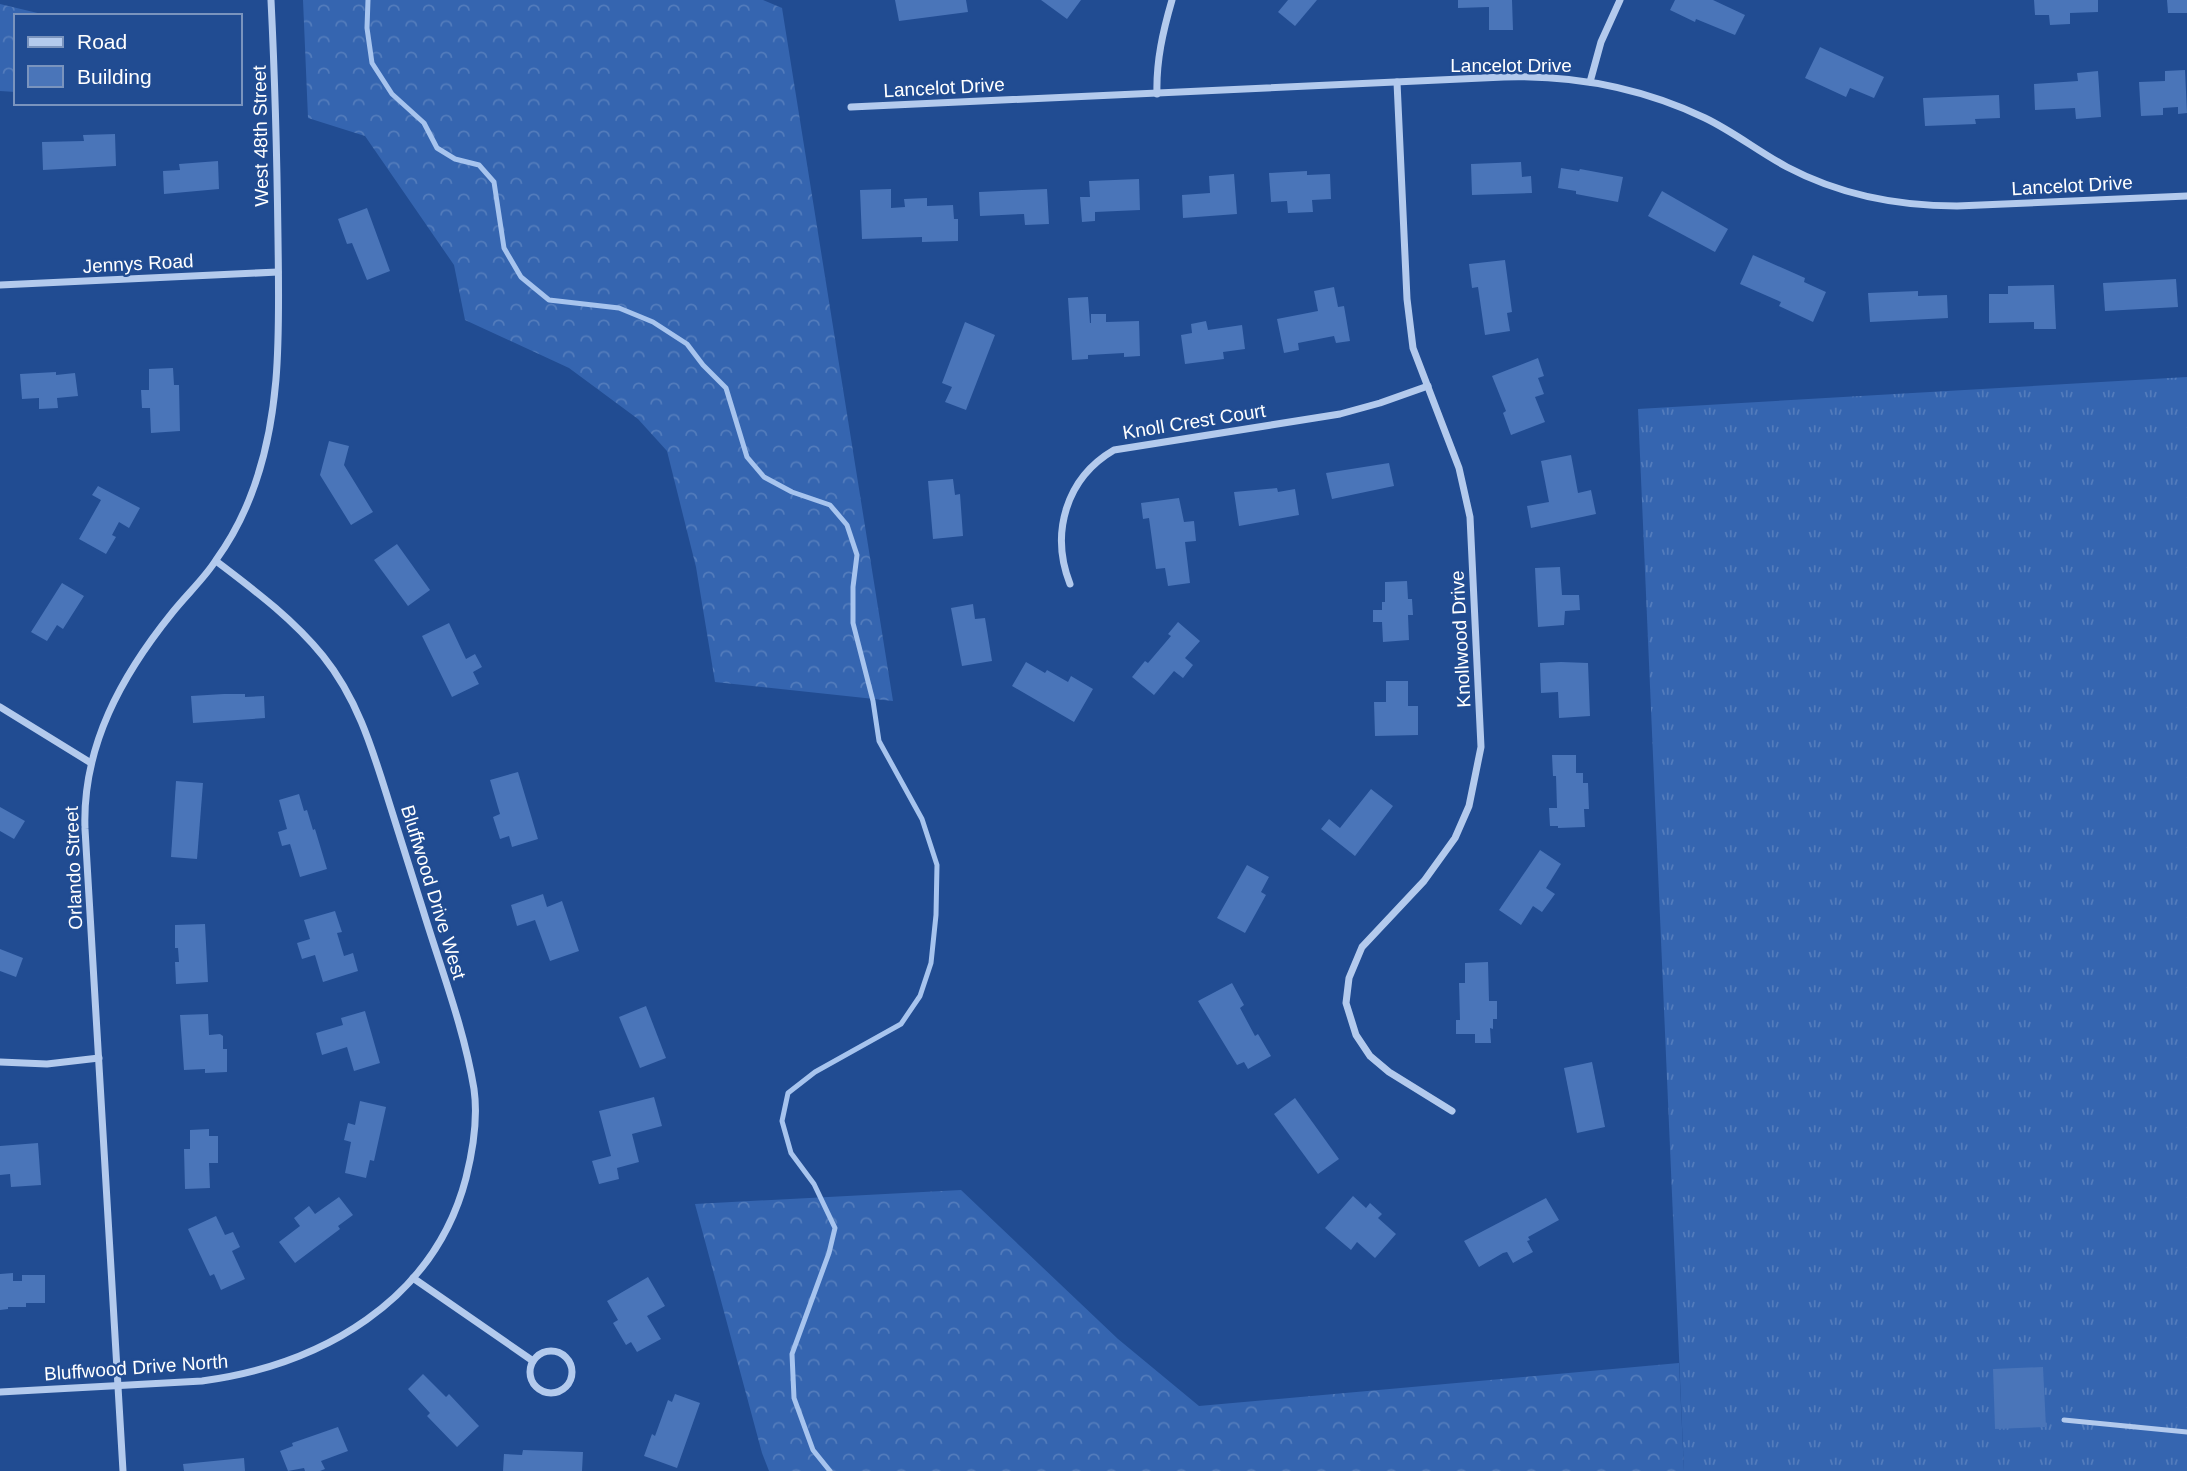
<svg xmlns="http://www.w3.org/2000/svg" width="2187" height="1471" font-family="Helvetica,sans-serif">
  <defs>
    <pattern id="grass-tufts" width="24" height="20" patternUnits="userSpaceOnUse" patternTransform="scale(1.75)"><rect width="24" height="20" fill="#3565b0"/><path d="M3 7l-1-3M5 7V3M7 7l1-3M15 17l-1-3M17 17v-4M19 17l1-3" fill="none" stroke="#537cbc"/></pattern>
    <pattern id="forest-crowns" width="20" height="18" patternUnits="userSpaceOnUse" patternTransform="scale(1.75)"><rect width="20" height="18" fill="#3565b0"/><path d="M2 6a3 3 0 1 1 6 0M12 15a3 3 0 1 1 6 0" fill="none" stroke="#537cbc"/></pattern>
  </defs>
  <rect width="100%" height="100%" fill="#214c92"/>
  <!-- grass -->
  <path fill="url(#grass-tufts)" d="M2187,377V1471H1684L1638,409Z"/>
  <!-- forest -->
  <g fill="url(#forest-crowns)">
    <path d="M303,0H763L782,8L893,701L715,682L696,567L667,451L638,419L569,368L465,320L454,265L365,136L308,118Z"/>
    <path d="M0,4L50,16H16V92L0,91Z"/>
    <path d="M961,1190L1118,1339L1199,1406L1679,1363L1684,1471H769L762,1453L695,1204Z"/>
  </g>
  <g fill="none" stroke-linecap="round" stroke-linejoin="round">
    <!-- stream -->
    <path stroke="#a7c4ee" stroke-width="5" d="M368,0L367,28L372,63L392,94L424,123L437,148L455,159L479,165L494,182L504,248L521,277L549,300L619,308L653,322L687,344L703,365L726,388L747,457L764,477L792,492L830,505L847,525L857,555L853,587V623L873,701L879,741L922,819L937,865L936,915L931,963L920,996L901,1024L815,1072L788,1093L782,1121L791,1153L814,1184L835,1228L829,1253L792,1354L794,1398L813,1450L830,1471"/>
  </g>
  <!-- building -->
  <g fill="#4a75b9">
    <path d="M895,0H966L968,12L899,21Z"/>
    <path d="M1041,0H1081L1067,19Z"/>
    <path d="M1288,0H1317L1295,26L1278,12Z"/>
    <path d="M1458,0H1512L1513,30H1489V7L1458,8Z"/>
    <path d="M1675,0H1713L1745,15L1735,35L1696,19L1695,22L1670,10Z"/>
    <path d="M2034,0H2098V12L2070,13V24L2050,25L2049,15H2035Z"/>
    <path d="M2167,0H2187V13H2168Z"/>
    <path d="M1820,47L1884,77L1874,98L1850,88L1846,97L1805,78Z"/>
    <path d="M2185,70L2187,113L2178,114V107L2163,108V115L2141,116L2139,82L2165,81V71Z"/>
    <path d="M2098,71L2101,117L2076,119L2075,108L2035,110L2034,84L2078,81L2077,73Z"/>
    <path d="M1999,95L2000,118L1975,119L1976,124L1925,126L1923,98Z"/>
    <path d="M115,134L116,166L43,170L42,142L84,141L83,135Z"/>
    <path d="M218,161L219,189L164,194L163,171L180,170L179,164Z"/>
    <path d="M1521,162L1522,177L1531,176L1532,193L1472,195L1471,164Z"/>
    <path d="M1561,168L1579,171L1580,169L1623,177L1618,202L1576,194V191L1558,188Z"/>
    <path d="M1307,171V175L1330,174L1331,199L1312,200L1313,212L1288,213L1287,201L1271,202L1269,173Z"/>
    <path d="M1234,174L1237,214L1183,218L1182,195L1210,193L1209,176Z"/>
    <path d="M1139,179L1140,210L1095,212V221L1082,222L1080,197H1090L1089,181Z"/>
    <path d="M891,189V208L905,207L904,199L927,198V206L953,205L954,219H958V241L922,242V237L862,239L860,190Z"/>
    <path d="M1047,189L1049,224L1025,225L1024,214L980,216L979,192Z"/>
    <path d="M1662,191L1728,229L1715,252L1648,216Z"/>
    <path d="M367,208L390,271L367,280L352,243L347,244L338,219Z"/>
    <path d="M1753,255L1805,278L1804,282L1826,292L1813,322L1779,306L1781,302L1740,284Z"/>
    <path d="M1505,260L1512,312L1507,313L1510,331L1485,335L1478,287L1472,288L1469,264Z"/>
    <path d="M2176,279L2178,307L2105,311L2103,283Z"/>
    <path d="M2054,285L2056,329H2034V322L1989,323V294H2008V286Z"/>
    <path d="M1334,287L1338,307L1344,306L1350,341L1336,343L1334,336L1298,343L1299,350L1284,353L1277,319L1318,311L1314,291Z"/>
    <path d="M1918,291V296L1947,295L1948,318L1870,322L1868,293Z"/>
    <path d="M1088,297L1090,323H1091V314H1106V322L1139,321L1140,356L1124,357V353L1088,355V359L1072,360L1068,298Z"/>
    <path d="M1206,321L1208,330L1242,325L1245,349L1223,352L1224,359L1185,364L1181,335L1192,333L1191,324Z"/>
    <path d="M965,322L995,335L966,410L945,402L952,387L942,383Z"/>
    <path d="M1538,358L1544,376L1538,378L1544,394L1535,397L1545,422L1511,435L1503,413L1506,411L1492,376Z"/>
    <path d="M173,368L174,385H179L180,431L151,433L150,408H142L141,390H149V369Z"/>
    <path d="M56,372V375L75,373L78,396L57,398L58,408L39,409V398L22,399L20,374Z"/>
    <path d="M329,441L349,446L344,465L373,512L351,525L320,475Z"/>
    <path d="M1571,455L1578,493L1591,490L1596,514L1531,528L1527,506L1549,502L1541,461Z"/>
    <path d="M1389,463L1394,486L1332,499L1326,473Z"/>
    <path d="M953,479L955,495L960,494L963,536L933,539L928,481Z"/>
    <path d="M98,486L140,508L129,528L119,522L112,535L116,537L106,554L79,539L101,500L92,495Z"/>
    <path d="M1277,488L1278,492L1295,489L1299,515L1239,526L1234,492Z"/>
    <path d="M1179,498L1184,522L1194,521L1196,541L1185,542L1190,583L1168,586L1165,568L1156,569L1149,518L1143,519L1141,503Z"/>
    <path d="M397,544L430,590L408,606L374,560Z"/>
    <path d="M1560,567L1562,595H1579L1580,610L1565,611L1564,625L1538,627L1535,568Z"/>
    <path d="M1407,581L1408,599H1412L1413,615H1408L1409,640L1383,642L1382,622H1373V610H1382V602H1385V582Z"/>
    <path d="M62,583L84,596L63,629L57,625L47,641L31,632Z"/>
    <path d="M973,604L975,619L985,618L992,661L962,666L951,608Z"/>
    <path d="M1178,622L1200,641L1185,658L1193,665L1183,678L1174,671L1154,695L1132,677L1145,661L1148,663L1171,636L1168,634Z"/>
    <path d="M449,623L466,659L475,654L482,667L473,672L479,684L452,697L422,636Z"/>
    <path d="M1026,662L1045,673L1047,670L1068,682L1071,676L1093,689L1074,722L1012,686Z"/>
    <path d="M1561,662L1588,663L1590,716L1559,718L1558,692L1541,693L1540,663Z"/>
    <path d="M1386,681H1408V706H1418V735L1375,736L1374,702H1386Z"/>
    <path d="M224,694H245V697L264,696L265,718L193,723L191,696Z"/>
    <path d="M1552,755H1576V773H1583V783H1588L1589,809H1584L1585,827L1558,828V826H1550L1549,808H1557L1556,776H1553Z"/>
    <path d="M518,772L538,839L512,847L509,836L500,839L493,817L500,814L490,780Z"/>
    <path d="M176,781L203,783L197,859L171,857Z"/>
    <path d="M1371,789L1393,806L1355,856L1321,829L1329,819L1340,828Z"/>
    <path d="M299,794L304,811L307,810L313,830L315,829L327,869L300,877L290,844L282,846L278,832L287,829L279,800Z"/>
    <path d="M0,807L25,821L14,839L0,831Z"/>
    <path d="M1540,850L1561,864L1546,888L1555,894L1542,912L1533,906L1521,925L1499,910Z"/>
    <path d="M1247,865L1269,877L1261,892L1266,895L1245,933L1217,918Z"/>
    <path d="M543,894L547,907L562,901L579,951L550,961L535,920L517,926L511,905Z"/>
    <path d="M335,911L342,932L337,933L344,956L353,953L358,971L323,982L315,955L302,959L297,943L310,939L304,920Z"/>
    <path d="M205,924L208,982L176,984L175,962H179L178,948H175V925Z"/>
    <path d="M0,949L23,958L16,977L0,971Z"/>
    <path d="M1488,962L1489,1001H1497V1019H1493V1029L1490,1028L1491,1043H1475V1034H1456V1020H1460L1459,983H1465V963Z"/>
    <path d="M1232,983L1244,1005L1240,1008L1255,1036L1258,1034L1271,1056L1248,1069L1244,1062L1237,1065L1198,1001Z"/>
    <path d="M646,1006L666,1058L640,1068L619,1017Z"/>
    <path d="M365,1011L380,1063L354,1071L347,1047L322,1055L316,1033L343,1025L341,1018Z"/>
    <path d="M208,1014L209,1035L220,1034L223,1036V1049H227V1072L205,1073V1069L184,1070L180,1015Z"/>
    <path d="M1592,1062L1605,1127L1577,1133L1564,1068Z"/>
    <path d="M654,1097L662,1126L632,1134L639,1162L617,1168L619,1179L599,1184L592,1161L611,1156L599,1111Z"/>
    <path d="M1295,1098L1339,1159L1318,1174L1274,1114Z"/>
    <path d="M360,1101L386,1107L374,1161L370,1160L366,1178L345,1173L351,1142L344,1140L348,1123L355,1125Z"/>
    <path d="M209,1129V1136H218V1163H209L210,1188L185,1189L184,1149H190V1130Z"/>
    <path d="M38,1143L41,1185L11,1187L10,1174L0,1175V1146Z"/>
    <path d="M1353,1196L1366,1208L1370,1203L1382,1214L1378,1218L1396,1234L1375,1258L1357,1242L1351,1250L1325,1228Z"/>
    <path d="M339,1197L353,1215L338,1226L340,1229L295,1263L279,1242L300,1226L294,1218L309,1206L315,1214Z"/>
    <path d="M1546,1198L1559,1220L1528,1237L1530,1240L1527,1241L1533,1252L1513,1263L1507,1252L1503,1253L1479,1267L1464,1241Z"/>
    <path d="M216,1216L225,1235L233,1232L240,1247L232,1251L245,1279L221,1290L214,1274L210,1276L188,1229Z"/>
    <path d="M13,1273V1281H22V1275H45V1303H26V1307H8V1309L0,1310V1274Z"/>
    <path d="M648,1277L665,1306L647,1316L661,1339L637,1352L631,1342L626,1345L613,1323L618,1320L607,1301Z"/>
    <path d="M2043,1367L2046,1427L1995,1429L1993,1369Z"/>
    <path d="M423,1374L446,1397L449,1394L479,1426L457,1447L427,1416L430,1413L408,1389Z"/>
    <path d="M675,1394L700,1403L677,1468L644,1456L652,1434L655,1436L668,1400L672,1402Z"/>
    <path d="M338,1427L348,1451L321,1461L325,1469L320,1471H305L304,1468L288,1471L280,1451L293,1446L292,1443Z"/>
    <path d="M523,1450L583,1452L582,1471H503L504,1454L522,1455Z"/>
    <path d="M244,1458L245,1471H184L183,1464Z"/>
  </g>
  <g fill="none" stroke-linecap="round" stroke-linejoin="round">
    <!-- service -->
    <path stroke="#b3caed" stroke-width="5" d="M2064,1420L2187,1432"/>
    <!-- minor -->
    <g stroke="#b3caed" stroke-width="7">
      <path d="M1397,82L1407,299L1413,348L1459,468L1470,517L1481,747L1469,806L1455,838L1424,881L1362,947L1349,978L1346,1003L1356,1035L1370,1056L1389,1072L1452,1111"/>
      <path d="M1590,82L1601,42L1620,0"/>
      <path d="M1157,94C1156,61 1163,31 1172,0"/>
      <path d="M851,107L1504,77C1573,75 1642,88 1705,118C1734,132 1759,152 1787,167C1840,195 1897,206 1957,206L2187,196"/>
      <path d="M0,285L278,272"/>
      <path d="M1070,584C1050,533 1066,478 1114,450L1340,414L1380,403L1428,386"/>
      <path d="M0,707L91,763"/>
      <path d="M0,1062L47,1064L99,1058"/>
      <path d="M413,1278L533,1361"/>
      <circle cx="551" cy="1372" r="21"/>
      <path d="M0,1392L202,1381C321,1365 434,1301 466,1178C473,1150 478,1117 474,1089C464,1028 441,969 423,910C411,873 400,836 388,799C372,748 357,698 323,656C292,618 254,590 216,561"/>
      <path d="M123,1471L85,829C82,746 122,675 172,613C186,595 204,579 216,560C229,542 241,520 249,500C283,417 279,326 278,238C277,159 275,80 271,0"/>
    </g>
  </g>
  <g text-anchor="middle" stroke-width="5" stroke-linejoin="round" paint-order="stroke">
    <!-- street labels -->
    <g font-size="19" fill="#fff" stroke="#214c92">
      <text x="1511" y="72">Lancelot Drive</text>
      <text transform="translate(944 87) rotate(-3)" y="7">Lancelot Drive</text>
      <text transform="translate(260 136) rotate(-91)" y="7">West 48th Street</text>
      <text transform="translate(2072 185) rotate(-3)" y="7">Lancelot Drive</text>
      <text transform="translate(138 263) rotate(-3)" y="7">Jennys Road</text>
      <text transform="translate(1194 421) rotate(-9)" y="7">Knoll Crest Court</text>
      <text transform="translate(1460 639) rotate(-93)" y="7">Knollwood Drive</text>
      <text transform="translate(73 868) rotate(-92)" y="7">Orlando Street</text>
      <text transform="translate(434 892) rotate(73)" y="7">Bluffwood Drive West</text>
      <text transform="translate(136 1367) rotate(-4)" y="7">Bluffwood Drive North</text>
    </g>
  </g>
  <!-- legend -->
  <rect x="14" y="14" width="228" height="91" fill="#214c92" stroke="#7a94be" stroke-width="2"/>
  <rect x="28" y="37" width="35" height="10" fill="#b3caed" stroke="#7a94be" stroke-width="2"/>
  <text x="77" y="49" font-size="21" fill="#ffffff">Road</text>
  <rect x="28" y="66" width="35" height="21" fill="#4a75b9" stroke="#7a94be" stroke-width="2"/>
  <text x="77" y="84" font-size="21" fill="#ffffff">Building</text>
</svg>
